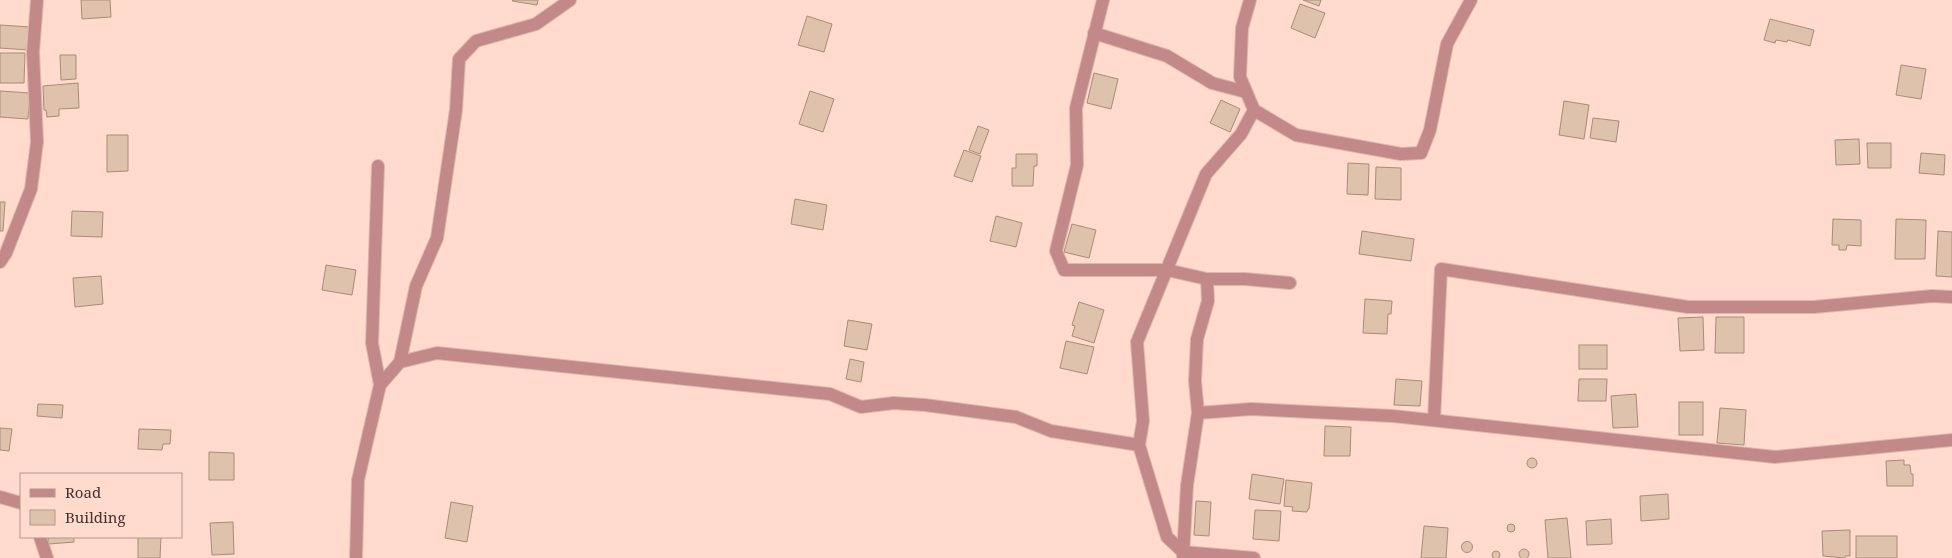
<svg xmlns="http://www.w3.org/2000/svg" width="1952" height="558" font-family="'Noto Serif',serif">
  <rect width="100%" height="100%" fill="#ffdacd"/>
  <!-- building -->
  <g fill="#dfc2ac" stroke="#a78c77">
    <path d="M81,0H110L111,17L82,19Z"/>
    <path d="M513,0H538L537,5L512,1Z"/>
    <path d="M1303,0H1321L1319,6Z"/>
    <path d="M1300,4L1325,13L1315,38L1291,28Z"/>
    <path d="M807,16L832,24L824,52L798,45Z"/>
    <path d="M1770,19L1814,30L1810,46L1788,40L1787,42L1776,40L1775,43L1764,40Z"/>
    <path d="M0,25L30,27L28,50L0,48Z"/>
    <path d="M0,53H25L24,83H0Z"/>
    <path d="M60,55H76V79L61,80Z"/>
    <path d="M1901,65L1926,69L1921,99L1896,95Z"/>
    <path d="M1094,73L1118,79L1111,109L1087,103Z"/>
    <path d="M78,83L79,108L59,109V116L47,117L46,110H44L43,86Z"/>
    <path d="M0,91L30,93L28,119L0,117Z"/>
    <path d="M810,91L834,99L823,132L799,124Z"/>
    <path d="M1221,100L1240,109L1230,132L1210,123Z"/>
    <path d="M1564,101L1589,105L1584,139L1559,135Z"/>
    <path d="M1593,118L1619,121L1616,142L1590,138Z"/>
    <path d="M978,126L989,130L980,154L969,150Z"/>
    <path d="M107,135H128V171L107,172Z"/>
    <path d="M1859,139L1860,164L1836,165L1835,140Z"/>
    <path d="M1867,143H1891V168H1868Z"/>
    <path d="M964,150L981,156L972,182L954,176Z"/>
    <path d="M1921,153L1945,155L1944,175L1919,173Z"/>
    <path d="M1016,154H1037V166H1034L1033,186H1012V168H1016Z"/>
    <path d="M1348,163L1369,164L1368,195L1347,194Z"/>
    <path d="M1376,167L1401,168V200L1375,199Z"/>
    <path d="M795,199L827,205L823,230L791,224Z"/>
    <path d="M0,202H5L3,231H0Z"/>
    <path d="M72,211L103,212L102,237L71,236Z"/>
    <path d="M996,216L1022,223L1016,247L990,241Z"/>
    <path d="M1833,219L1861,220V246L1847,245L1846,250H1839V245H1832Z"/>
    <path d="M1896,219L1926,220L1925,259H1895Z"/>
    <path d="M1072,224L1096,230L1089,258L1064,252Z"/>
    <path d="M1362,231L1414,239L1411,261L1359,254Z"/>
    <path d="M1938,231L1952,232V277L1936,276Z"/>
    <path d="M326,265L356,270L352,295L322,290Z"/>
    <path d="M101,276L103,304L75,307L73,278Z"/>
    <path d="M1365,299L1392,301L1391,314H1388L1387,334L1363,333Z"/>
    <path d="M1079,302L1104,310L1094,343L1072,336L1075,326L1072,325Z"/>
    <path d="M1703,317L1704,350L1680,351L1678,318Z"/>
    <path d="M1716,317H1744V353H1715Z"/>
    <path d="M848,320L872,324L867,350L844,346Z"/>
    <path d="M1066,341L1094,347L1087,374L1060,368Z"/>
    <rect x="1579" y="345" width="28" height="24"/>
    <path d="M850,359L864,362L861,382L846,379Z"/>
    <path d="M1396,379L1422,381L1420,406L1394,405Z"/>
    <path d="M1579,379H1607L1606,401H1578Z"/>
    <path d="M1636,394L1638,427L1613,428L1611,396Z"/>
    <rect x="1679" y="402" width="24" height="33"/>
    <path d="M38,404L63,405L62,418L37,416Z"/>
    <path d="M1720,408L1746,410L1744,445L1717,443Z"/>
    <path d="M1325,426L1351,427L1350,456H1324Z"/>
    <path d="M0,428L12,429L9,451L0,450Z"/>
    <path d="M139,429L171,430L170,444H163L162,450L138,449Z"/>
    <path d="M209,452L234,453V480H209Z"/>
    <circle cx="1532" cy="463" r="5"/>
    <path d="M1904,460V465H1910L1911,474H1913V486H1887L1886,461Z"/>
    <path d="M1252,474L1284,479L1280,504L1249,499Z"/>
    <path d="M1286,480L1312,483L1309,509H1308L1307,512L1292,511L1293,507L1284,506Z"/>
    <path d="M1668,494L1669,519L1641,521L1640,496Z"/>
    <path d="M1196,501L1211,502L1209,536L1194,535Z"/>
    <path d="M451,502L473,506L467,542L445,538Z"/>
    <path d="M1255,510L1281,511L1279,541L1253,539Z"/>
    <path d="M1567,518L1571,558H1548L1545,520Z"/>
    <path d="M1611,519L1612,544L1587,545L1586,521Z"/>
    <path d="M233,522L234,554L212,555L210,523Z"/>
    <circle cx="1511" cy="528" r="4"/>
    <path d="M1424,526L1448,528L1446,558H1421Z"/>
    <path d="M1850,530V556H1845V558L1823,556L1822,531Z"/>
    <rect x="1856" y="536" width="41" height="22"/>
    <path d="M48,537H74V542L49,544Z"/>
    <path d="M138,537H161L160,558H138Z"/>
    <circle cx="1467" cy="547" r="5.5"/>
    <circle cx="1524" cy="554" r="5"/>
    <circle cx="1496" cy="555" r="4"/>
  </g>
  <g fill="none" stroke-linecap="round" stroke-linejoin="round">
    <defs>
      <g id="minor">
        <path d="M1103,0L1076,108L1077,165L1056,251L1064,270H1167L1207,279H1245L1290,283"/>
        <path d="M1250,0L1242,28L1240,77L1254,110L1241,134L1206,174L1137,342L1143,421L1139,445L1167,537L1183,552L1254,558"/>
        <path d="M1094,33L1167,56L1212,83L1246,92"/>
        <path d="M1254,110L1296,135L1401,154L1421,153L1430,130L1447,44L1471,0"/>
        <path d="M0,262L6,253L31,189L37,142L33,52L37,0"/>
        <path d="M400,362L416,286L437,238L456,110L459,59L476,41L536,24L570,0"/>
        <path d="M380,385L400,362L437,353L830,394L861,407L894,403L925,405L1016,417L1051,431L1139,445"/>
        <path d="M1198,413L1251,409L1393,416L1775,457L1952,440"/>
        <path d="M1434,420L1441,269L1688,307H1814L1932,296L1952,297"/>
        <path d="M0,497L21,503"/>
        <path d="M40,537L47,558"/>
        <path d="M1183,556L1187,485L1198,413L1195,381L1197,339L1208,301L1207,279"/>
        <path d="M356,558L358,480L380,385L372,343L378,166"/>
      </g>
    </defs>
    <!-- minor casing -->
    <use href="#minor" stroke="#d9b9ad" stroke-width="14"/>
    <!-- minor -->
    <use href="#minor" stroke="#c38888" stroke-width="12"/>
  </g>
  <!-- legend -->
  <rect x="20" y="473" width="162" height="65" fill="#ffdacd" stroke="#b3978d"/>
  <rect x="30" y="489" width="25" height="8" fill="#c38888" stroke="#b3978d"/>
  <text x="65" y="498" font-size="15" fill="#41332e">Road</text>
  <rect x="30" y="510" width="25" height="15" fill="#dfc2ac" stroke="#b3978d"/>
  <text x="65" y="523" font-size="15" fill="#41332e">Building</text>
</svg>
